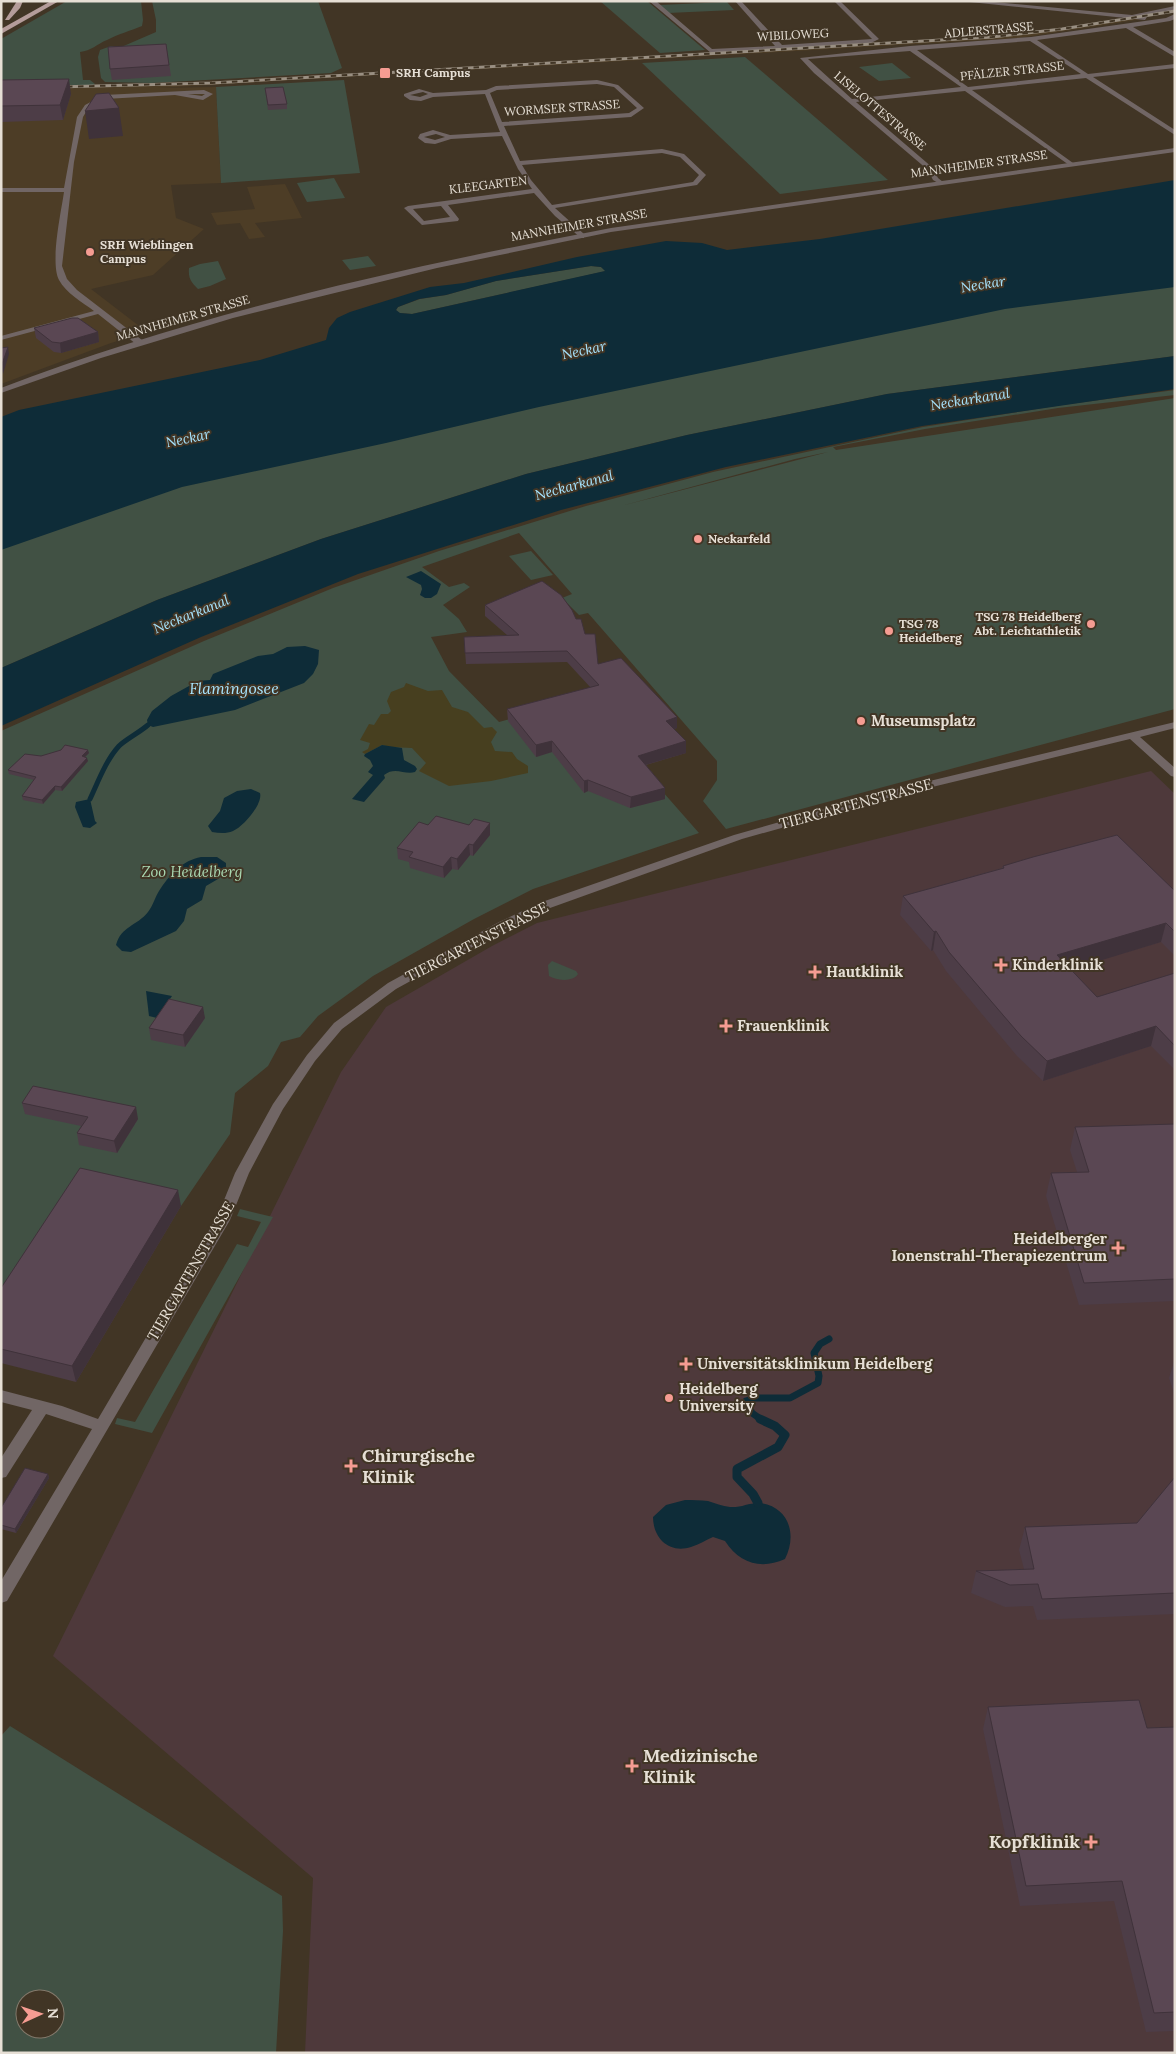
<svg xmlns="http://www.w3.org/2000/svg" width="1176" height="2054" font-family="Lora,serif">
  <rect width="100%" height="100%" fill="#413525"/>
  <!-- built -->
  <g fill="#4d3d26">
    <path d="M1128,18L1143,19L1019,38L157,88L216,87L221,183L171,185L176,218L204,229L153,275L91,289L147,332L111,343L1,384V85L114,86L206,82L932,40L1049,30Z"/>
    <path d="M285,184L302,218L255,223L265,237L249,239L240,223L217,225L211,213L255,209L247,187Z"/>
  </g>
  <!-- medical -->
  <path fill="#4e393b" d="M1151,771L1175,794V2053H305L313,1878L53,1656L341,1072L386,1007L492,946L537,923Z"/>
  <!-- green -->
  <g fill="#415144" fill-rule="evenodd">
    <path d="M67,1H141L143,20L142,26C130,31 118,34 107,40C97,44 91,51 80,52L83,80H90L95,84L90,86L1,85V39Z"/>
    <path d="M152,1H318L342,68L331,73L151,83L105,82L101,78L98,57L100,50L111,46L119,48L156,32V20Z"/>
    <path d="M600,1H647L705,50L660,53Z"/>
    <path d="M727,2L734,10L668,13L659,5Z"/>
    <path d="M745,57L888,180L780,194L642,63Z"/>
    <path d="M892,63L911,78L879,81L859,67Z"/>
    <path d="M344,80L360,173L221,183L216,87Z"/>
    <path d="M334,178L345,198L307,202L297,183Z"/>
    <path d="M1175,243V356L887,394L687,435L526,474L321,539L157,600L1,668V495Z"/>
    <path d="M368,256L376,266L350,270L342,260Z"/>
    <path d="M218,261L226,279L210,286L198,289C191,282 188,278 189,268L200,264Z"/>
    <path d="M591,266L601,267L606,271L412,314L399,313L396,310L398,307L420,299L446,295L496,281Z"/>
    <path d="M1175,390V395L1058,408L925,429L833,447L836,450L1175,398V709L726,829L703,801L717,780V761L588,613L579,615L562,598L572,594L519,533L422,567L449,587L464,583L470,587L443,605L459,619L467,632L431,637L449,671L499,722L582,700L699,833L533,889L474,919L373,976L318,1016L300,1037L281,1042L268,1066L235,1093L230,1134L181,1206L1,1311V731L204,641L333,588L439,551L586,506L713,472L923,427L1062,405ZM828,452L621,506L795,459Z"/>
    <path d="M531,551L553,575L531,580L509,556Z"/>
    <path d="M552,961L576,971L578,974C573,982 557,981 549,976L548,965Z"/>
    <path d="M240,1209L273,1217L152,1433L115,1424L117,1418L135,1422L237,1244L248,1247L261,1222L237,1216Z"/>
    <path d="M10,1726L282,1896L283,1931L276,2053H1V1736ZM25,1999H55V2029H25Z"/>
  </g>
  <!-- sand -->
  <path fill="#473f1f" d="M406,683L428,691L442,690L452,707L468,712L484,728L492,727L497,732L491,742L495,751L512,752L517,759L528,766V773L491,781L449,786L419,771L426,763L412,748L390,747L382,745L365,754L362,752L368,749L370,743L360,740L369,724L374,725L381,714H388L391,711L387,701L391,692L404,687Z"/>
  <!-- water -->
  <g fill="#0e2c38" fill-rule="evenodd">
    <path d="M1175,180V287L1005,309L539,407L386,443L182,487L1,550V417L19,410L260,360L326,340L329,328L337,318L350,312L430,287L464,283L577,257L666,241L702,243L727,250L820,239ZM591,266L601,267L605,271L412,314L400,313L396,310L398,307L419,299L446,295L496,281Z"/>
    <path d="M1175,356V389L922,426L726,467L561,510L358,574L201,637L1,726V668L157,600L321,539L526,474L687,435L887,394Z"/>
    <path d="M421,571L441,584L437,594L431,598H425L420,595L422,589L421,585L406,577Z"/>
    <path d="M305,646L319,650L318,664L313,674L304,683L235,710L153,727L148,725L147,720L152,711L171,696L198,681L210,680L213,674L258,656L273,654L287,647Z"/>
    <path d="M382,745L402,748L404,760L415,766L417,769L415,772C404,775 395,766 384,775L385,778L364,802L352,799L373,775L368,772L373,766L370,760L364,756L365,754Z"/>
    <path d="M251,789L260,793C263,804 243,827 233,831C226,834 219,833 212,832L208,826L220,811L224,798L237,791Z"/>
    <path d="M90,799L95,821L97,823L90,828L83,827L75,807L76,802Z"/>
    <path d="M201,857H217L226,863V871L218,879L206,886L202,900L187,909L184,921L176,931L131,952L122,951L116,945C121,926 137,926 148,912C153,906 155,897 159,891C169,875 183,860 201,857Z"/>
    <path d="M146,991L172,996L157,1018L149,1016Z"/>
    <path d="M685,1500C692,1500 701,1500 708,1501C715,1503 722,1506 730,1507C741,1508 750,1502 760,1503C790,1507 797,1536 785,1559C761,1570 739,1563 725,1541L713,1537C706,1540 698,1545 691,1547C669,1554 653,1538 653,1517L666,1505Z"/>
  </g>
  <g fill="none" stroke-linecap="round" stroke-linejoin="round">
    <!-- stream-far2 -->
    <path stroke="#0e2c38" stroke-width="5" d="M90,799C98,782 106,760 119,746C125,740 140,732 148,725"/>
    <!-- stream-far1 -->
    <path stroke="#0e2c38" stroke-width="7" d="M762,1420L752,1413L746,1401L755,1398H790L818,1383L819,1376L814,1353L820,1344L829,1339"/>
    <!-- stream -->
    <path stroke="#0e2c38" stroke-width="9" d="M758,1503L753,1494L737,1477V1469L778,1447L785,1435L775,1426L760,1419"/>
    <!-- minor -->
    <g fill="#716665" fill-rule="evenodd">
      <path d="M649,1H656L712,49L775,46L735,1H741L782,45L872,39L834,1H840L879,39L869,44L711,53Z"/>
      <path d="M960,1H984L1132,15L1175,6V10L1140,16L1147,17L1145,20Z"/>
      <path d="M1175,14V19L1170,21L1133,27L1175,52V57L1126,28L1037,40L1088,74L1175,64V68L1093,77L1175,130V135L1086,78L972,90L1073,163V165H1069L965,91L856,102L933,168L938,178L943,182L940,184L933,180L928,170L814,73L800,58L910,46L1031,37L1166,18ZM1030,41L1081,74L968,87L917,50ZM910,51L961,87L852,99L808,59Z"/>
      <path d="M597,80L618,85L644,108L631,117L504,126L520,161L662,149L684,154L705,174L706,175L697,185L555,208L584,234V238H581L555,216L534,193L448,205L459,219L458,221L422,225L404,208L408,206L532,189L518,169L502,136L451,139L435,144L425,143L418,138L420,134L433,130L450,135L500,132L485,94L433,97L421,101L410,100L404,96V94L419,89L433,93L486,90L496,86ZM597,84L614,87L637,108L629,113L502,122L490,93L497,90ZM423,92L428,94L420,97L410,95ZM436,134L445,137L435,140L424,137ZM662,153L680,157L699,175L693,182L552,205L531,180L522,165ZM441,206L450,217L424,221L413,209Z"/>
      <path d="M204,90L213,94L203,100L175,95L105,99L89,107L83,117L74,162L62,266L67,279L77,290L142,340V344H136L98,314L1,340V336L94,311C82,302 66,293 59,280C50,262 61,213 64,192H1V188H64L77,117L85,105L104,95ZM188,94H205L202,96Z"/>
      <path d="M1175,722V728L1140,737L1175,768V777L1171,776L1130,739L895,796L742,839L550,908L507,928L396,989L342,1029L315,1061L283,1109L249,1173L230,1220L7,1601L1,1603V1581L92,1429L46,1414L6,1477L1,1478V1458L32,1410L1,1402V1390L62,1406L98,1419L218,1215L235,1173L273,1104L307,1055L334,1023L388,983L499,922L542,902L734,835L888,791Z"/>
    </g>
    <!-- tertiary -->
    <path fill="#716665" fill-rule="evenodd" d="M1175,148V152L611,232L437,268L233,318L101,358L1,393V388C197,313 405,267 611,228Z"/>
    <!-- trunk -->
    <g fill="#b49c9a" fill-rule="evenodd">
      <path d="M17,1H23L20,8L9,20H5Z"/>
      <path d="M51,1H59L1,34V29Z"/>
    </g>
    <defs>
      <path id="rail" d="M56,87L212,83L992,37L1062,29L1175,11"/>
    </defs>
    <!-- rail casing -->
    <use href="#rail" stroke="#998f82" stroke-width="3"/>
    <!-- rail -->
    <use href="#rail" stroke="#413525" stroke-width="2" stroke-dasharray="5.5" stroke-linecap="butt"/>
  </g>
  <!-- wall -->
  <g fill="#4d3d47">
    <path d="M166,44L171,76L112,80L110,69Z"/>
    <path d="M1,80L71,94L63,120L1,122Z"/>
    <path d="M265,88L287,104V109L268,110Z"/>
    <path d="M34,328L98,332L99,342L61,353L54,352L36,338Z"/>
    <path d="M485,605L576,619L585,634L598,664L677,717V728L674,729L686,741V753L646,765L665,788V799L630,808L588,791L584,793L552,752L536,757L508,721L507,709L591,688L567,662L466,664L464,637L507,635L485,616Z"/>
    <path d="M89,753L85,757L88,761L62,791L55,790L43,804L23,800L22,796L34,780L9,774L8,770L41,756Z"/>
    <path d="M428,825L490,835L473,856L470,855L458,870L452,869L444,878L410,868L409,862L398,859L397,848Z"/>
    <path d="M1003,866L1175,891V956L1161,942L1070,969L1097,997L1175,973V1070L1151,1046L1043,1081L1017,1056L946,971L933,950L931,951L900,915L903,896L1002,868Z"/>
    <path d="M205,1018L185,1047L151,1040L149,1028Z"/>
    <path d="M22,1103L138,1119L117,1153L79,1145L77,1133L81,1126L25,1114Z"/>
    <path d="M1175,1124V1301L1079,1305L1046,1196L1051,1173L1077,1172L1070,1150L1075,1127Z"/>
    <path d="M181,1206L76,1382L1,1363V1288Z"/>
    <path d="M1175,1359V1396L1169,1378Z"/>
    <path d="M48,1474L49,1478L16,1533L1,1529V1508Z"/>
    <path d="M1175,1477V1614L1037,1620L1033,1606L1005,1607L971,1593L976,1571L1024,1569L1019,1550L1025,1527L1137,1523Z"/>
    <path d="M988,1707L1147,1728L1175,1727V2031L1146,2032L1114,1901L1020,1906L983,1729Z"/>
  </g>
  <!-- shaded-wall -->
  <g fill="#3f323a">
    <path d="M69,79L71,94L63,120L60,105Z"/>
    <path d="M119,108L123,136L89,139L85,111Z"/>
    <path d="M98,332L99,342L61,353L60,343Z"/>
    <path d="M8,347L9,354L3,374L1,367Z"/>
    <path d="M677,717V728L666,732V721Z"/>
    <path d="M552,741V752L536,757V745Z"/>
    <path d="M686,741V753L638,767V756Z"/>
    <path d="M88,750L89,753L82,760V756Z"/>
    <path d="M87,758L88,761L62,791L61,787Z"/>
    <path d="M588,780V791L584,793V781Z"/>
    <path d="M55,786V790L43,804L42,800Z"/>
    <path d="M665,788V799L630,808L631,797Z"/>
    <path d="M490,823V835L473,856V845Z"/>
    <path d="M469,844L470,855L458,870L457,859Z"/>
    <path d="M451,857L452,869L444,878L443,867Z"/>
    <path d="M1166,923L1161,942L1053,975L1057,955Z"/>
    <path d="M936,931L933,950L931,951L934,932Z"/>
    <path d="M203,1007L205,1018L185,1047L183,1035Z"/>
    <path d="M1156,1026L1151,1046L1043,1081L1047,1061Z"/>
    <path d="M136,1107L138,1119L117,1153L114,1141Z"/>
    <path d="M178,1190L181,1206L76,1382L72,1366Z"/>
    <path d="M48,1474L49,1478L16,1533L15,1529Z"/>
  </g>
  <!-- building -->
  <g fill="#5a4753" stroke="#3f323a">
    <path d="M166,44L169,65L110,69L108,47Z"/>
    <path d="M69,79L60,105L1,106V80Z"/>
    <path d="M283,87L287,104L268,105L265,88Z"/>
    <path d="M109,93L119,108L85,111L96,94Z"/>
    <path d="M72,318H78L98,332L60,343L52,342L34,328Z"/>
    <path d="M8,347L1,367V348Z"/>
    <path d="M542,581L561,595L572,610L576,619H581L585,634H595L598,664L621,658L677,717L666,721L686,741L638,756L665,788L631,797L588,780L584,781L552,741L536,745L507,709L599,685L567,651L465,653L464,637L519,635L485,605Z"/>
    <path d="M65,745L88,750L82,756L87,758L61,787L55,786L42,800L22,796L36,777L8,770L25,754L41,756L61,750Z"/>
    <path d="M436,816L469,825L474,819L490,823L473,845L469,844L457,859L451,857L443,867L409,857L413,852L397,848L419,822L428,825Z"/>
    <path d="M1117,835L1175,891V932L1166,923L1057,955L1097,997L1175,973V1046L1156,1026L1047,1061L1021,1036L949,952L936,931L934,932L903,896L1004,868L1003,866L1033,857Z"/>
    <path d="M169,999L203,1007L183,1035L149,1028Z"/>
    <path d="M33,1086L136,1107L114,1141L77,1133L88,1117L22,1103Z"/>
    <path d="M1175,1124V1279L1084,1283L1051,1173L1089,1172L1075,1127Z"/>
    <path d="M80,1168L178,1190L72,1366L1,1349V1288Z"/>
    <path d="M25,1468L48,1474L15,1529L1,1525V1508Z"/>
    <path d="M1175,1477V1593L1042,1599L1038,1584L1010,1585L976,1571L1034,1569L1025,1527L1137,1523Z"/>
    <path d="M1139,1700L1147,1728L1175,1727V2012L1154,2013L1122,1881L1026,1886L988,1707Z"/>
  </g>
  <!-- markers -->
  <g fill="#f59c92" stroke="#413525" stroke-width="2">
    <rect x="379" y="67" width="12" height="12" rx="2.5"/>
    <circle cx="90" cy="252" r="5"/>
    <circle cx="698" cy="539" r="5"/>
    <circle cx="1091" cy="624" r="5"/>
    <circle cx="889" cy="631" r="5"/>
    <circle cx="861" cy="721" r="5"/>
    <path d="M998.5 957.5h5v5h5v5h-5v5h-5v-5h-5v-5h5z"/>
    <path d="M812.5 964.5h5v5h5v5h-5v5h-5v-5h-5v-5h5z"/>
    <path d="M723.5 1018.5h5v5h5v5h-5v5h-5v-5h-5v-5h5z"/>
    <path d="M1115.5 1240.5h5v5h5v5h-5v5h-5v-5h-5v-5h5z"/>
    <path d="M683.5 1356.5h5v5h5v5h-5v5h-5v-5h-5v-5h5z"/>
    <circle cx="669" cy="1398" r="5"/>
    <path d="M348.5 1458.5h5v5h5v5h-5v5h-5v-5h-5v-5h5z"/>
    <path d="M629.5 1758.5h5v5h5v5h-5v5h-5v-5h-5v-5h5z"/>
    <path d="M1088.5 1834.5h5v5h5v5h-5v5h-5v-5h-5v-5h5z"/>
  </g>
  <g text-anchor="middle" stroke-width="4" stroke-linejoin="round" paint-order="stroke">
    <!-- far-street labels -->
    <g font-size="12" fill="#e6dfd5" stroke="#413525">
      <text transform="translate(989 30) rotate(-5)" y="4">ADLERSTRASSE</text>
      <text transform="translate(793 35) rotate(-3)" y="4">WIBILOWEG</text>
      <text transform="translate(1012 71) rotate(-6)" y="4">PFÄLZER STRASSE</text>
      <text transform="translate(562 108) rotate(-4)" y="4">WORMSER STRASSE</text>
      <text transform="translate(880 111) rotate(40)" y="4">LISELOTTESTRASSE</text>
      <text transform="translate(979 164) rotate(-8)" y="4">MANNHEIMER STRASSE</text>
      <text transform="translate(488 185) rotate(-7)" y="4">KLEEGARTEN</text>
      <text transform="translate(579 225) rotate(-10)" y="4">MANNHEIMER STRASSE</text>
      <text transform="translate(183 318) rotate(-16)" y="4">MANNHEIMER STRASSE</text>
    </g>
    <!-- far-poi labels -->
    <g font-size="12" font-weight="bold" fill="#e6dfd5" stroke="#413525" text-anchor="start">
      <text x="396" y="77">SRH Campus</text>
      <text x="100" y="249">SRH Wieblingen<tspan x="100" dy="14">Campus</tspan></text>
      <text x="708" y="543">Neckarfeld</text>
      <text x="1081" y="621" text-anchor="end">TSG 78 Heidelberg<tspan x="1081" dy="14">Abt. Leichtathletik</tspan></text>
      <text x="899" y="628">TSG 78<tspan x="899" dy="14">Heidelberg</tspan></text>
    </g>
    <!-- far-water labels -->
    <g font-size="14" font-style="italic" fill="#a6e3fd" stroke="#413525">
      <text transform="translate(983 284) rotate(-9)" y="5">Neckar</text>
      <text transform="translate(584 350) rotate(-12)" y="5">Neckar</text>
      <text transform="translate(970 399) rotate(-9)" y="5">Neckarkanal</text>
      <text transform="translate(188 438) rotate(-12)" y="5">Neckar</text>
      <text transform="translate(574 485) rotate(-15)" y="5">Neckarkanal</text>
      <text transform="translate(191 614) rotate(-22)" y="5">Neckarkanal</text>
    </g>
    <!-- poi labels -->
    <g font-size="15" font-weight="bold" fill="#e6dfd5" stroke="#413525" text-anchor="start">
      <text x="871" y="726">Museumsplatz</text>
      <text x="1012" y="970">Kinderklinik</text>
      <text x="826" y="977">Hautklinik</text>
      <text x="737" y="1031">Frauenklinik</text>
      <text x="1107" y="1244" text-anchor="end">Heidelberger<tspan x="1107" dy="17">Ionenstrahl-Therapiezentrum</tspan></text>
      <text x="697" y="1369">Universitätsklinikum Heidelberg</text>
      <text x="679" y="1394">Heidelberg<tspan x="679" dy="17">University</tspan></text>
    </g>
    <!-- street labels -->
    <g font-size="15" fill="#e6dfd5" stroke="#413525">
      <text transform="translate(856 804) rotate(-15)" y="5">TIERGARTENSTRASSE</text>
      <text transform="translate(477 942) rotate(-27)" y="5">TIERGARTENSTRASSE</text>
      <text transform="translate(191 1271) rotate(-60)" y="5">TIERGARTENSTRASSE</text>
    </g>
    <!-- park labels -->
    <g font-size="15" font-style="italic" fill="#a9d8b2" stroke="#413525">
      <text x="192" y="877">Zoo Heidelberg</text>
    </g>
    <!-- water labels -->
    <g font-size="16" font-style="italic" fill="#a6e3fd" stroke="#413525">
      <text x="234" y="694">Flamingosee</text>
    </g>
    <!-- near-poi labels -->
    <g font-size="18" font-weight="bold" fill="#e6dfd5" stroke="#413525" text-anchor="start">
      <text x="362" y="1462">Chirurgische<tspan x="362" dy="21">Klinik</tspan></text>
      <text x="643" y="1762">Medizinische<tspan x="643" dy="21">Klinik</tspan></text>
      <text x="1080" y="1848" text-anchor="end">Kopfklinik</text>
    </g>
  </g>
  <!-- border -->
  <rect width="1176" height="2054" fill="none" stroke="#e6dfd5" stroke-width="5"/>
  <!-- north arrow -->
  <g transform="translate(40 2014) rotate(87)"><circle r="24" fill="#413525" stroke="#83796b"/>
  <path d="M0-4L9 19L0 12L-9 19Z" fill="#f59c92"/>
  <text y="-8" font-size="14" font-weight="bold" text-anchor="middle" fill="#e6dfd5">N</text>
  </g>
</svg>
